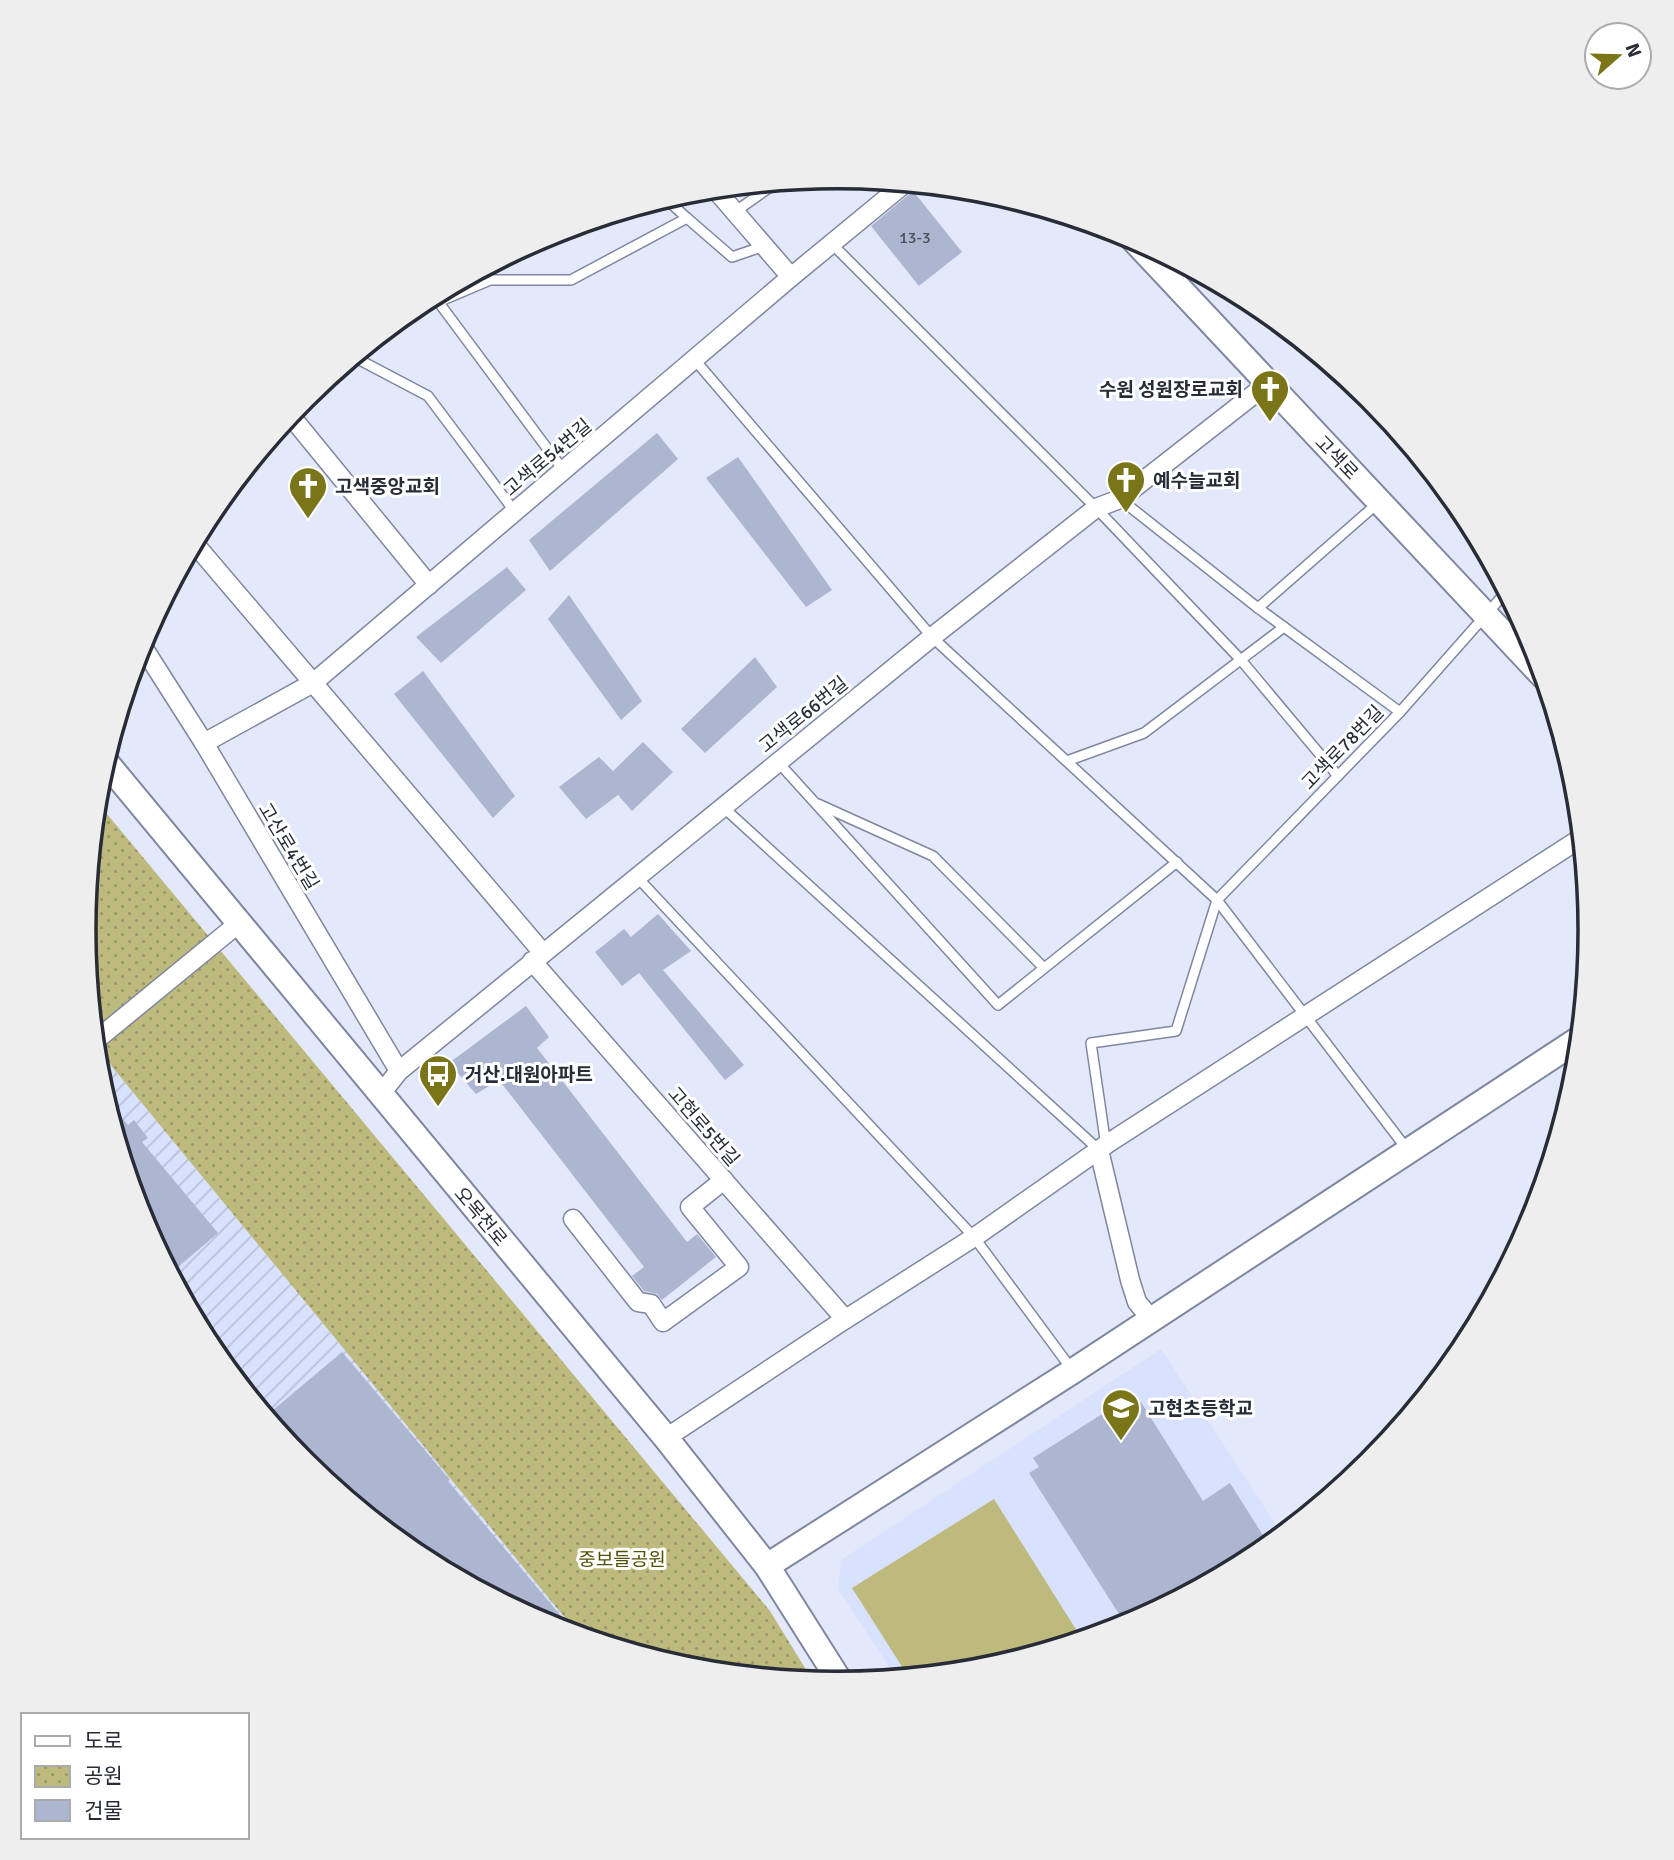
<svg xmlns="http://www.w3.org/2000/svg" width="1674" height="1860" font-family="Signika,'Noto Sans KR',sans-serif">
  <defs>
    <pattern id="industrial-furrows" width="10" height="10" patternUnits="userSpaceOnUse" patternTransform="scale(1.75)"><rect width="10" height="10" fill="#d8e1fd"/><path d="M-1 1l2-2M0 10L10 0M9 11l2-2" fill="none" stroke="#b9c1d9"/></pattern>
    <pattern id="park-dots" width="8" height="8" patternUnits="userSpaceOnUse" patternTransform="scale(1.75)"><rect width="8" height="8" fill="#beba7e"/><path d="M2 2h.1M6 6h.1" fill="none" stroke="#9a9768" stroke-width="1.8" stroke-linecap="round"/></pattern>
  </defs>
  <rect width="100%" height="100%" fill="#e3e9fa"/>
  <!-- built -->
  <path fill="#d8e1fd" d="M1161,1349L1282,1534L1255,1556L1125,1626L983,1669L896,1677L838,1589L841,1560Z"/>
  <!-- industrial -->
  <path fill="url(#industrial-furrows)" d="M95,1046L579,1635L548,1626L304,1462L211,1348L141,1218L98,1077Z"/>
  <!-- grass -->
  <path fill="#beba7e" d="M994,1499L1082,1639L984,1669L908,1676L852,1588Z"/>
  <!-- park -->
  <path fill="url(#park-dots)" d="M97,802L770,1611L813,1681L690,1668L579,1635L95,1046L84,930Z"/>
  <!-- building -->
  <g fill="#adb6d0">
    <path d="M913,191L962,252L919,286L871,226Z"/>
    <path d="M657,433L678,459L550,571L529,540Z"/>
    <path d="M738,457L832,590L806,607L706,478Z"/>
    <path d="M507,567L526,590L441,663L416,637Z"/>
    <path d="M569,595L642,701L621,720L548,619Z"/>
    <path d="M755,657L777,687L705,753L681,729Z"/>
    <path d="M423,671L515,796L493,818L394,694Z"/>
    <path d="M643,742L673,772L632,811L618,795L586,819L559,787L599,757L613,771Z"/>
    <path d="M658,914L691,951L663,970L744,1065L725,1080L639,973L622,986L595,952L624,929L631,937Z"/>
    <path d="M526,1006L549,1037L537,1048L687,1242L697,1234L716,1257L662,1300L657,1294L644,1291L632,1276L644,1267L499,1080L476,1094L449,1063Z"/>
    <path d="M105,1098L128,1125L134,1120L148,1138L142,1142L218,1233L171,1273L141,1218Z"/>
    <path d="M342,1352L450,1480L448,1481L576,1634L548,1626L418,1556L304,1462L266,1416Z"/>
    <path d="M1124,1400L1130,1409L1141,1402L1203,1501L1230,1483L1269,1545L1255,1556L1227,1571L1223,1566L1160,1607L1126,1625L1029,1473L1039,1467L1033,1458Z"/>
  </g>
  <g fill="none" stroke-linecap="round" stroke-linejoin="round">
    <defs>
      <g id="lane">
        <path d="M736,211L776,183"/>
        <path d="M687,218L732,257L764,246"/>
        <path d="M831,243L1096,508L1241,660L1338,776"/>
        <path d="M434,296L564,471"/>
        <path d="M438,302L490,280H571L687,218L666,199"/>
        <path d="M354,357L428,396L515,512"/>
        <path d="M694,359L932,637L1217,900L1406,1148"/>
        <path d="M1120,499L1258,608L1400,712"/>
        <path d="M1258,608L1379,502"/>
        <path d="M1067,761L1144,733L1284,627"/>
        <path d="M778,762L998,1005L1177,862"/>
        <path d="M818,804L933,856L1044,968"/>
        <path d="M723,807L1099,1150"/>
        <path d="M637,877L974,1237L1073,1371"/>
        <path d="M1106,1146L1091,1043L1176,1031L1217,900L1400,712L1506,592"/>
      </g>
      <g id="street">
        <path d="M715,189L791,277"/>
        <path d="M290,415L429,585"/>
        <path d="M194,543L543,953"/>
        <path d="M141,644L204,743L399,1071"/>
        <path d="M204,743L313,683L791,277L904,184"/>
        <path d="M532,961L845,1319"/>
        <path d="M95,1041L239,923"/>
        <path d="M380,1095L399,1071L932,637L1096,508L1120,499L1267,384"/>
        <path d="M1099,1150L1130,1280L1137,1302L1151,1319"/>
        <path d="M573,1219L638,1302L651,1304L663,1322L739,1267L690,1207L724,1180"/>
        <path d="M666,1438L838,1324L979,1234L1110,1142L1581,838"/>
      </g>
      <g id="secondary">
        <path d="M1131,237L1543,676"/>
        <path d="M105,761L666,1438L767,1566L841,1683"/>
        <path d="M767,1566L1073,1371L1579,1039"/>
      </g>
    </defs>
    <!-- lane casing -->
    <use href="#lane" stroke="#7f87a0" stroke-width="12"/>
    <!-- street casing -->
    <use href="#street" stroke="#7f87a0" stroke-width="21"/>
    <!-- secondary casing -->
    <use href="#secondary" stroke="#7f87a0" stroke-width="28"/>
    <!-- path -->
    <path stroke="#979caa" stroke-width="3.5" stroke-dasharray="3.5 3.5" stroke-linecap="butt" d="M1358,388L1387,419"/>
    <!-- lane -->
    <use href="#lane" stroke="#fff" stroke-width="9"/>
    <!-- street -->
    <use href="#street" stroke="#fff" stroke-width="18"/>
    <!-- secondary -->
    <use href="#secondary" stroke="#fff" stroke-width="24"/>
  </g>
  <!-- icons -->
  <defs>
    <symbol id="church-pin" viewBox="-11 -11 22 30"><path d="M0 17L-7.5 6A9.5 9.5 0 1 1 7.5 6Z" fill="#7b7519" stroke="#fff"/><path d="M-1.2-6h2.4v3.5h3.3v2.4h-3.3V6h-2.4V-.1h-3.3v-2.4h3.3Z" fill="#fff"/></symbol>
    <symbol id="bus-pin" viewBox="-11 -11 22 30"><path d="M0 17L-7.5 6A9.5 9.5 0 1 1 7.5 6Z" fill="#7b7519" stroke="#fff"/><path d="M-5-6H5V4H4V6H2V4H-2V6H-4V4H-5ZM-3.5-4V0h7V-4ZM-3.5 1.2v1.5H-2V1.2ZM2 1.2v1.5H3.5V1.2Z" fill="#fff"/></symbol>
    <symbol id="school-pin" viewBox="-11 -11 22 30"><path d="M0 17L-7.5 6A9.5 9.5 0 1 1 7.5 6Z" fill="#7b7519" stroke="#fff"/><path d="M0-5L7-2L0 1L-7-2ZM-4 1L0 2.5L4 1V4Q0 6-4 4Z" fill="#fff"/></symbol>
  </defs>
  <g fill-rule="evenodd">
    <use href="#church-pin" x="1248" y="367" width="44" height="60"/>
    <use href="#church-pin" x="1104" y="458" width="44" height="60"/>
    <use href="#church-pin" x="286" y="464" width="44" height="60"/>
    <use href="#bus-pin" x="416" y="1052" width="44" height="60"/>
    <use href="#school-pin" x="1099" y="1386" width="44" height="60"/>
  </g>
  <g text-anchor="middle" stroke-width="6" stroke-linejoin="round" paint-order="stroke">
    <!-- number labels -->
    <g font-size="16" fill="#494e5c">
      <text x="915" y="243">13-3</text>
    </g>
    <!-- poi labels -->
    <g font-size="19" font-weight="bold" fill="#282c36" stroke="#fff" text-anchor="start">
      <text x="1243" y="396" text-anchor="end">수원 성원장로교회</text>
      <text x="1153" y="487">예수늘교회</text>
      <text x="335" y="493">고색중앙교회</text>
      <text x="465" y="1081">거산.대원아파트</text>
      <text x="1148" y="1415">고현초등학교</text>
    </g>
    <!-- street labels -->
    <g font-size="19" fill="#282c36" stroke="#fff">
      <text transform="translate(547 457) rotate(-40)" y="7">고색로54번길</text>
      <text transform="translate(1337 457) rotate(46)" y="7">고색로</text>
      <text transform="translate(803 714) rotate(-39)" y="7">고색로66번길</text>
      <text transform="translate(1342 747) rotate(-46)" y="7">고색로78번길</text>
      <text transform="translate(289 846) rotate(59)" y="7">고산로4번길</text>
      <text transform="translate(704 1126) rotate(49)" y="7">고현로5번길</text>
      <text transform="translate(481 1216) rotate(50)" y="7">오목천로</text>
    </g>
    <!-- park labels -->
    <g font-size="19" fill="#555005" stroke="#fff">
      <text x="622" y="1566">중보들공원</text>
    </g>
  </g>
  <!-- crop -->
  <path d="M0 0H1674V1860H0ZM96 930a741 741 0 1 1 1482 0a741 741 0 1 1-1482 0Z" fill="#eeeeef" fill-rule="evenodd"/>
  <path fill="none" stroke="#282c36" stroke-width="3.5" d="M96 930a741 741 0 1 1 1482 0a741 741 0 1 1-1482 0Z"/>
  <!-- legend -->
  <rect x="21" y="1713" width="228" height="126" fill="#ffffff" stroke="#a9abaf" stroke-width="2"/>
  <rect x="35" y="1736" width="35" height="10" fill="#ffffff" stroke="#a9abaf" stroke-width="2"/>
  <text x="84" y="1748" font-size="21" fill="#282c36">도로</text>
  <rect x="35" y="1766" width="35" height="21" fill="url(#park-dots)" stroke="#a9abaf" stroke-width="2"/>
  <text x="84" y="1783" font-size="21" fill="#282c36">공원</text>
  <rect x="35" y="1800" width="35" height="21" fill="#adb6d0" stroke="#a9abaf" stroke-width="2"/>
  <text x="84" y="1818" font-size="21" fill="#282c36">건물</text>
  <!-- north arrow -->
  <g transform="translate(1618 56) rotate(70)"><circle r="33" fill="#ffffff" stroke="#a9abaf" stroke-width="2"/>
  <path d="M0-5L12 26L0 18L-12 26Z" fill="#7b7519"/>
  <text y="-10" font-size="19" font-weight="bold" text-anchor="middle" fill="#282c36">N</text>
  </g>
</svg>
